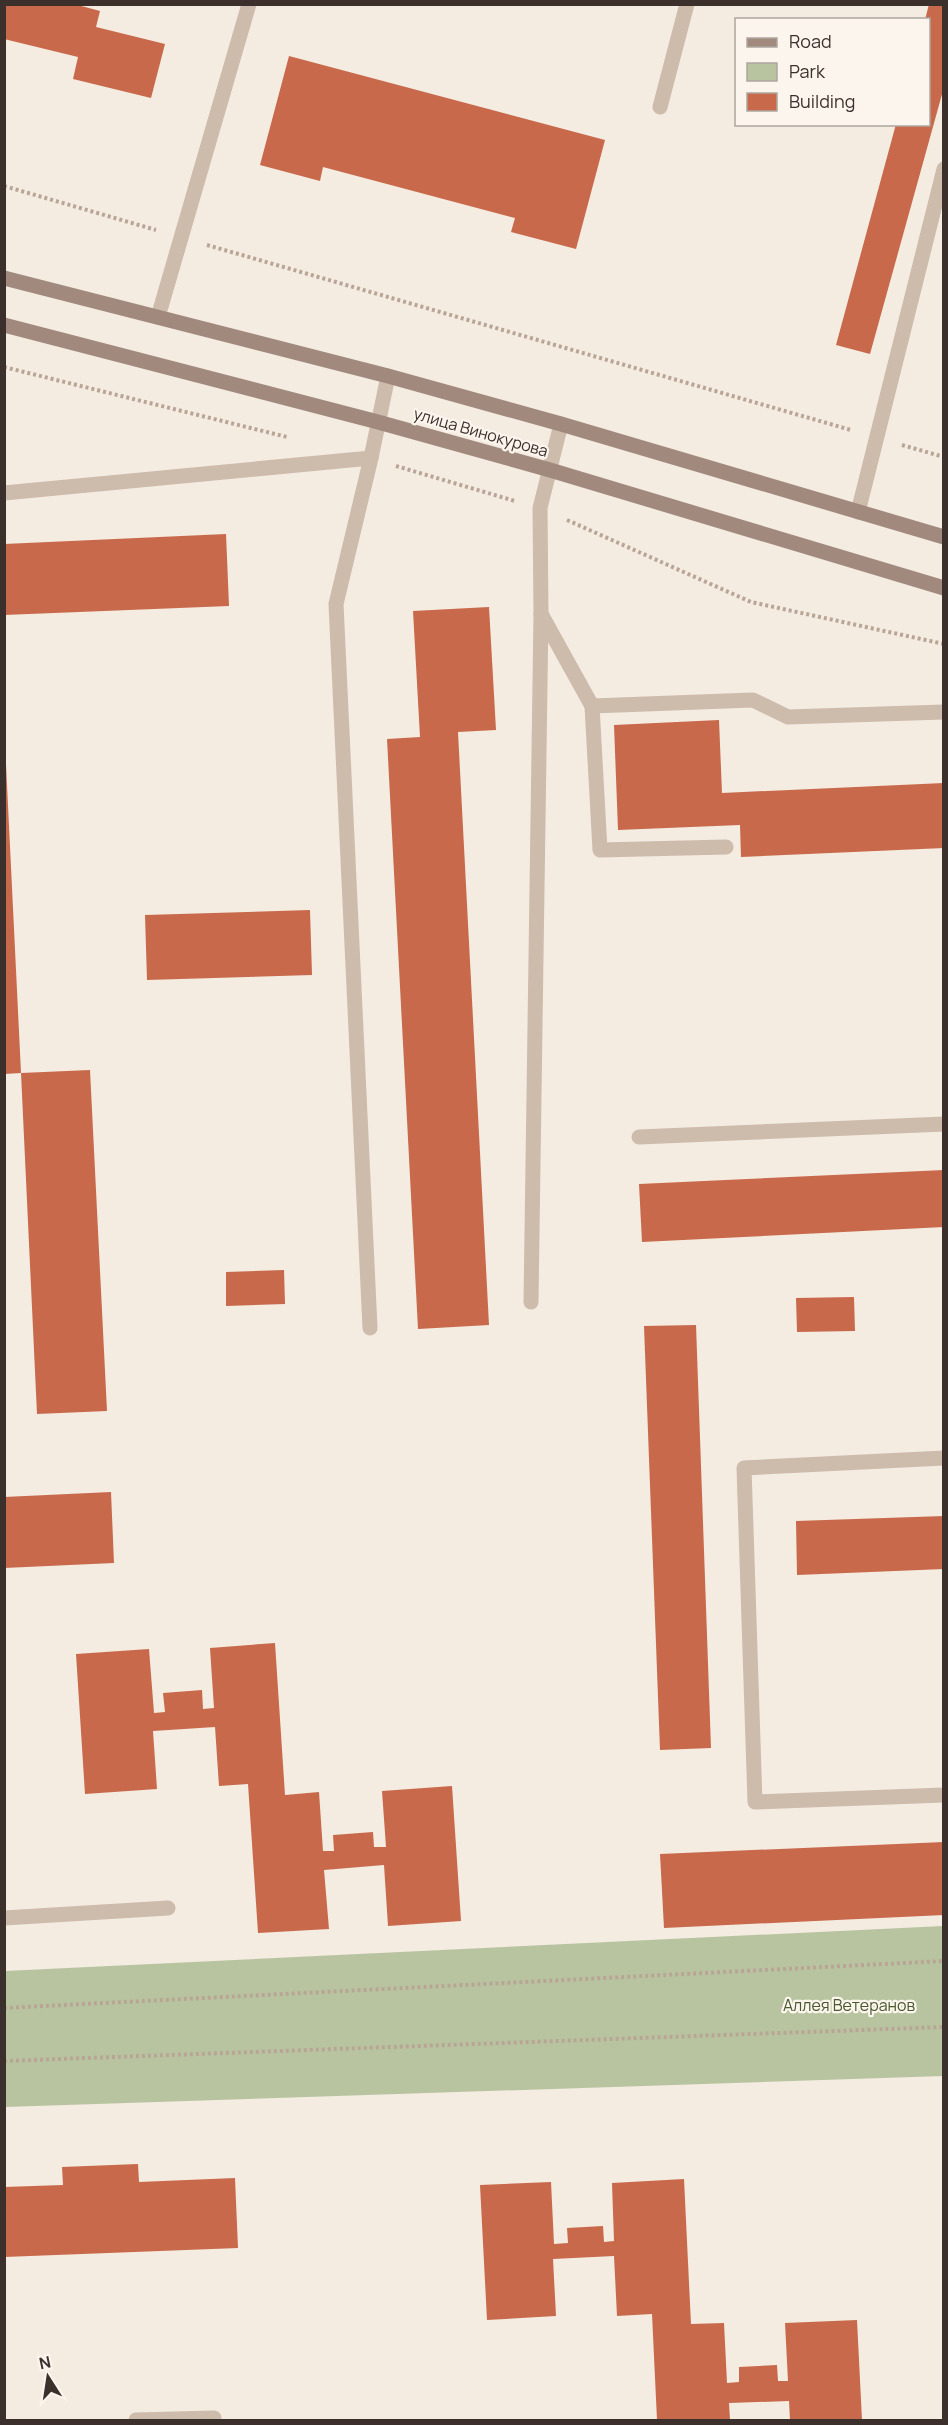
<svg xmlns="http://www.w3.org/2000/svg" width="948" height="2425" font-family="Manrope,sans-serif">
  <rect width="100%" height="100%" fill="#f4ebe1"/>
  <!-- green -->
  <path fill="#b8c4a0" d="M943,1926V2076L5,2107V1971Z"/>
  <!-- building -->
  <g fill="#c8694b">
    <path d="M4,4H74L100,11L96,27L165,44L151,98L73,79L78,57L4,39Z"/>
    <path d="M929,4H944V87L870,354L836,345L896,124H928V20H925Z"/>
    <path d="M289,56L605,140L576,249L511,232L515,218L323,167L320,181L260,165Z"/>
    <path d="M226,534L229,606L4,615V544Z"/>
    <path d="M489,607L496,730L458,732L489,1325L418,1329L387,739L420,737L413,611Z"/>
    <path d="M719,720L722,793L944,783V848L741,857L740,825L618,830L614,725Z"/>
    <path d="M4,764H6L21,1073L90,1070L107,1411L37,1414L21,1073L4,1074Z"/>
    <path d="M310,910L312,975L147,980L145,915Z"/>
    <path d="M944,1170V1227L642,1242L639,1184Z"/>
    <path d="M284,1270L285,1304L226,1306V1272Z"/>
    <path d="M854,1297L855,1331L797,1332L796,1298Z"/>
    <path d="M696,1325L711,1748L660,1750L644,1326Z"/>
    <path d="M111,1492L114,1563L4,1568V1497Z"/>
    <path d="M944,1516V1569L797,1575L796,1521Z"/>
    <path d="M275,1643L285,1795L319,1792L323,1851H334L333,1835L373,1832L374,1847H386L382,1791L452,1786L461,1921L388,1926L384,1865L324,1870L329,1929L258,1933L248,1784L219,1786L215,1727L153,1731L157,1789L85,1794L76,1654L149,1649L154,1713L165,1712L163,1693L202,1690L203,1709L214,1708L210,1648Z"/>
    <path d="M944,1842V1915L664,1928L660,1854Z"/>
    <path d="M138,2164L139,2182L235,2178L238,2248L4,2257V2187L63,2185L62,2167Z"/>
    <path d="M684,2179L691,2324L724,2323L727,2383L739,2382V2367L777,2365L778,2381H788L785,2323L857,2320L862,2420H790L789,2401L729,2403L730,2420H657L652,2314L617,2316L614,2256L553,2259L556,2316L487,2320L480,2185L551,2182L554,2244L568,2243L567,2228L603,2226L604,2242L614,2241L612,2183Z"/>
  </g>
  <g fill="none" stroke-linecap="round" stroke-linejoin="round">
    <!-- path -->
    <g stroke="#b9a596" stroke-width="4" stroke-dasharray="3 3" stroke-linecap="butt">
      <path d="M4,186L156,230"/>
      <path d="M207,245L851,430"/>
      <path d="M4,367L287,437"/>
      <path d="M902,445L944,457"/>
      <path d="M396,466L515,501"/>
      <path d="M567,520L751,602L944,644"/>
      <path d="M4,2008L944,1961"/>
      <path d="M4,2061L944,2027"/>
    </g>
    <!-- lane -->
    <g stroke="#cdbbac" stroke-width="15">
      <path d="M660,107L687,4"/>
      <path d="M158,317L249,4"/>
      <path d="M4,493L371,458"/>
      <path d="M858,512L944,169"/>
      <path d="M541,614L592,706L600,850L726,847"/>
      <path d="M592,706L753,700L788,717L944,712"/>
      <path d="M639,1137L944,1124"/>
      <path d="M531,1302L541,614L540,508L561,424"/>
      <path d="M370,1328L336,604L371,458L388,376"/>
      <path d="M944,1458L744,1468L755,1802L944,1795"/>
      <path d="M4,1918L168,1908"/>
      <path d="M136,2420L214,2418"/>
    </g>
    <!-- secondary -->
    <g stroke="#a18a7d" stroke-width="15">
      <path d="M4,278L388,376L561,424L944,537"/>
      <path d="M4,325L378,422L550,470L944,588"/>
    </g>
  </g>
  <g text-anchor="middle" stroke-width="4.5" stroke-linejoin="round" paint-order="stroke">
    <!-- street labels -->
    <g font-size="16" fill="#3b302b" stroke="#fbf5ee">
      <text transform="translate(481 432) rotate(16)" y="6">улица Винокурова</text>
    </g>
    <!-- park labels -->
    <g font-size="16" fill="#4a5a2e" stroke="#fbf5ee">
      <text x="849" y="2011">Аллея Ветеранов</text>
    </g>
  </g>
  <!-- border -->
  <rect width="948" height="2425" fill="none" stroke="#3b302b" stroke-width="12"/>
  <!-- legend -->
  <rect x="735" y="18" width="195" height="108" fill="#fbf5ee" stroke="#aea6a0" stroke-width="1.5"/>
  <rect x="747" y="38" width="30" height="9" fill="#a18a7d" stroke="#aea6a0" stroke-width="1.5"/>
  <text x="789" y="48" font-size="18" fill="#3b302b">Road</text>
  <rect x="747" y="63" width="30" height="18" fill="#b8c4a0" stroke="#aea6a0" stroke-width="1.5"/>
  <text x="789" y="78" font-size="18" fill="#3b302b">Park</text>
  <rect x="747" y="93" width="30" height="18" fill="#c8694b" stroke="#aea6a0" stroke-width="1.5"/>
  <text x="789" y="108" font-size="18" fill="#3b302b">Building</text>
  <!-- north arrow -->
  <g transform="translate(48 2377) rotate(348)" stroke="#fbf5ee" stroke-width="4.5" paint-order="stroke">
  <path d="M0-4.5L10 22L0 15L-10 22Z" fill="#3b302b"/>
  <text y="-9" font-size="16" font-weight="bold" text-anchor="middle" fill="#3b302b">N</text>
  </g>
</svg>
